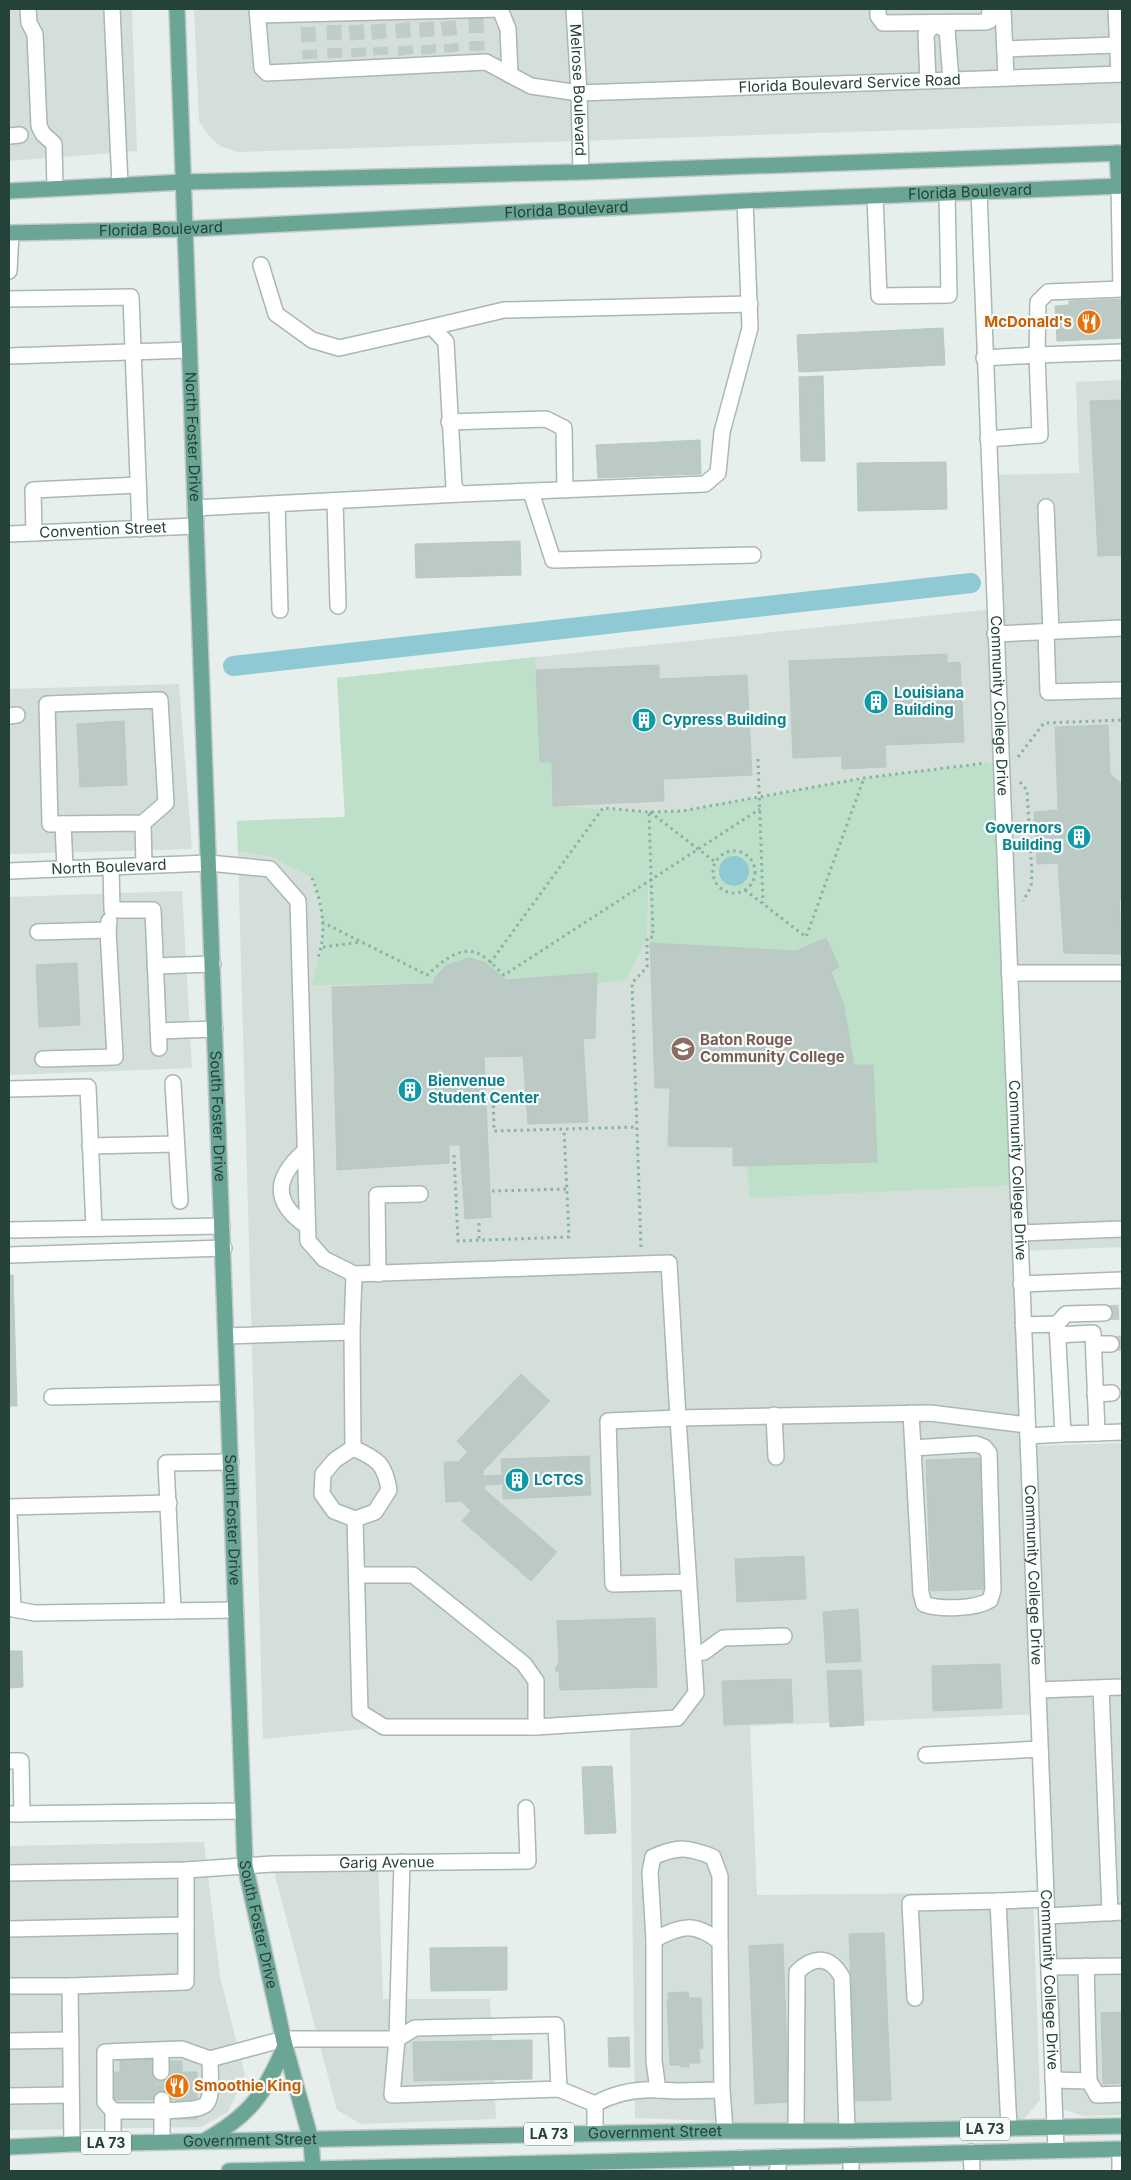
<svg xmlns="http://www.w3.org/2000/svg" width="1131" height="2180" font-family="Inter,sans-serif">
  <rect width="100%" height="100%" fill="#e6efeb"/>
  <!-- built -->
  <g fill="#d4dfda">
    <path d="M9,9H132L137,151L9,161Z"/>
    <path d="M194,9H1122V123L238,152L220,146L208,135L199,121Z"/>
    <path d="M1122,380V1247L1021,1251L1028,1446L1122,1443V2115L1083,2116L1054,2106L1039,1714L750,1726L757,1895L1033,1892L1040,2100L1024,2119L830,2125L635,2118L630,1730L384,1727L263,1739L237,821L345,817L337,678L994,609L989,475L1079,473L1076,382Z"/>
    <path d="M179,684L192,849L9,854V689Z"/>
    <path d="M182,891L192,1068L9,1075V897Z"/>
    <path d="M204,1842L220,1977L245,2075L228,2112L201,2127L9,2130V1846Z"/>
    <path d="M378,1863L383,1999H490L496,2119L361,2124L337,2110L272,1864Z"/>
  </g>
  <!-- green -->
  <path fill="#bfe0c8" d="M535,657L540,762H552L554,806L649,812L682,811L864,778L1000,762L1018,1185L750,1198L747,1165L873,1065H854L831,972L839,967L826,938L796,951L650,943L649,847L647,938L626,980L597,983V973L506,980C500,974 492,966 485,963C466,954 439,963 434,984L311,985L323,947L321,901L312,878L270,856L238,851L237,821L345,817L337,678Z"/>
  <!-- water -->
  <circle fill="#8ec9d4" cx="734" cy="871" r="15"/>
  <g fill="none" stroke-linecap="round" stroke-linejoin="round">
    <!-- canal -->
    <path stroke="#8ec9d4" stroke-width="20" d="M233,666L971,583"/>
  </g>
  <!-- building -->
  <g fill="#bbcac4" stroke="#b8c9c2">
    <path d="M1122,299V338L1057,341L1055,306L1069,305V301Z"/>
    <path d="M943,328L945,365L799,372L797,335Z"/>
    <path d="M823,376L825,461H801L799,377Z"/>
    <path d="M1122,400V555L1098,556L1090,401Z"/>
    <path d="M700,440L701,474L598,478L596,445Z"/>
    <path d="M946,462L947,509L858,511L857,463Z"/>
    <path d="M520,541L521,575L416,578L415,544Z"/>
    <path d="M947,654V663L960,662L964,742L885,745L886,767L842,769V756L793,758L789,661Z"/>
    <path d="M659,665V679L747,675L752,775L663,779L664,801L553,806L552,762H540L536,670Z"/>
    <path d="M124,721L127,785L80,787L77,724Z"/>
    <path d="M1108,725L1110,774L1122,784V900H1119L1122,954L1064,953L1058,863L1037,864L1034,812L1058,810L1055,727Z"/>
    <path d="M826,938L839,967L831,972L844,1006L854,1065H873L877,1162L733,1166V1147L668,1146L670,1088H655L650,943L796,951Z"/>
    <path d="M469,958L486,963L506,980L597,973L595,1038L583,1039L588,1122L528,1124L523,1056L484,1057L491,1217L465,1219L460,1145H449V1163L337,1170L332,987L434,984L435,977L447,965Z"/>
    <path d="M77,963L80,1025L39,1027L36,965Z"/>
    <path d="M9,1275H13L17,1406H9Z"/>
    <path d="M521,1374L550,1401L483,1471V1476L502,1475L501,1459L589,1456L591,1495L503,1499V1484L484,1485V1489L557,1552L531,1581L462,1521L471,1511L461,1501L446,1502L444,1462H458L468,1452L457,1441Z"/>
    <path d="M981,1458L987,1589L931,1591L926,1460Z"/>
    <path d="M804,1556L806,1599L737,1602L735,1559Z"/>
    <path d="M858,1609L861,1661L826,1663L823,1612Z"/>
    <path d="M655,1618L657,1687L560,1690L559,1671H555L559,1661L557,1621Z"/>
    <path d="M9,1651H22L23,1687L9,1688Z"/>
    <path d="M1000,1664L1002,1708L933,1711L932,1666Z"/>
    <path d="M861,1670L864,1725L830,1727L827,1671Z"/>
    <path d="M791,1679L793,1722L724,1725L722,1681Z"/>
    <path d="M612,1766L616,1833L585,1834L582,1767Z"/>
    <path d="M884,1933L891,2100L855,2101L849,1934Z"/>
    <path d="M783,1944L789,2102L755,2104L749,1946Z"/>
    <path d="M507,1947V1990L431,1991L430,1948Z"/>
    <path d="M688,1992L689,1998H701L703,2048L699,2049L700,2063H689V2067H681V2065H670L667,2000H669L668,1993Z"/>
    <path d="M1122,2012V2083L1103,2084L1101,2013Z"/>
    <path d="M629,2037L630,2067H609L608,2038Z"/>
    <path d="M532,2040V2079L414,2081L413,2042Z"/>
    <path d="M120,2059H155V2072H170V2061H182V2072H197V2099L110,2100V2072H120Z"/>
    <rect x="176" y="2099" width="21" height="20"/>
  </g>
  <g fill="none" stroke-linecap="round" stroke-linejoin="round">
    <!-- minor-tunnel -->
    <g stroke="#bfccc8" stroke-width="15" stroke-dasharray="15 8" stroke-linecap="butt">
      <path d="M476,18L477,51"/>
      <path d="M448,21L452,52"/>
      <path d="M426,22L429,54"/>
      <path d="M402,23L406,55"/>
      <path d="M378,24L381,55"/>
      <path d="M334,25L335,58"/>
      <path d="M356,25L359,57"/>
      <path d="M308,27L310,59"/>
      <path d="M1104,1313L1122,1312"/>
      <path d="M1111,1344L1122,1343"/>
      <path d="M161,2072L162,2100"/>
    </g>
    <defs>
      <g id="minor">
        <path d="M28,9L29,23L35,34L39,126L43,134L54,144L55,188"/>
        <path d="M112,9L120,185"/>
        <path id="s1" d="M257,9L262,68L267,73L486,62L531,86L579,93L1122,74"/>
        <path id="s2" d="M574,9L579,93L581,172"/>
        <path d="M878,9V16L883,23L986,22L989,21L990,9"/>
        <path d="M1003,9L1006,78"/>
        <path d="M1116,9L1119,74"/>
        <path d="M258,15L500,9L508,29L510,75"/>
        <path d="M1005,49L1118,45"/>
        <path d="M928,81L926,34L934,24L947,30L951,80"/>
        <path d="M9,136L20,135"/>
        <path d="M1119,186L1121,289"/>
        <path id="s3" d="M979,192L1056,2150"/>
        <path d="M875,196L879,296L949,295L947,193"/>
        <path d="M261,265L276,314L312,340L339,348L432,327L446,342L454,487L460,494L705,484L718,473L722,432L750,328L745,201"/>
        <path d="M9,271L11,233"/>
        <path d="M1122,289L1048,292L1038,302L1037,355L1122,352"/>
        <path d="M9,299L131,297L140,529"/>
        <path d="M432,327L504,310L750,304"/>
        <path d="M9,356L189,350"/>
        <path d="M984,358L1037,355L1040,435L988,439"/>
        <path d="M449,422L546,419L564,428L565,490"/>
        <path d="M531,492L553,560L753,555"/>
        <path d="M335,501L338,606"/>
        <path d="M277,504L280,610"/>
        <path d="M1046,507L1051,631"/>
        <path d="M195,508L460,494"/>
        <path d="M34,533L33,490L138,485"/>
        <path id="s4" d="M9,534L196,526"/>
        <path d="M1046,632L1048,692L1122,690"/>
        <path d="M995,634L1122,628"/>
        <path d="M9,716L17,715"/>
        <path d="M143,823L50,824L47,704L160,700L166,803L143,823L144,865"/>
        <path d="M63,824L65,868"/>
        <path d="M111,867L112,910H153L159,1048"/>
        <path id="s5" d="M9,871L209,863L270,869L298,901L308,1241L324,1259L354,1274L669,1263L678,1418L930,1413L1027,1425"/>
        <path d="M38,932L108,930L109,921"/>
        <path d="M155,966L213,964"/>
        <path d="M1009,973H1122"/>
        <path d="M158,1031L215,1029"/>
        <path d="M43,1059L115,1057L108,930"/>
        <path d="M173,1083L180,1201"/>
        <path d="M9,1089L88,1087L94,1228"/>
        <path d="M90,1146L176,1144"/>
        <path d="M305,1151C274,1178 272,1202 307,1226"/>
        <path d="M9,1230L222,1226"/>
        <path d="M1020,1233L1122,1229"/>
        <path d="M9,1255L224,1248"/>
        <path d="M378,1274L377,1195L420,1194"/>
        <path d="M1021,1284L1122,1280"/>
        <path d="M1057,1324L1066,1314L1104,1313"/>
        <path d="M1023,1325L1057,1324L1063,1434L1028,1436"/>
        <path d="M1058,1335L1093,1333L1097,1433L1063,1434"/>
        <path d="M226,1336L352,1332"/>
        <path d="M1094,1344H1111"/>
        <path d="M1095,1394L1112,1393"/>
        <path d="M52,1397L228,1393"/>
        <path d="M911,1413L921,1593L924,1604C940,1610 976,1609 990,1600L993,1590L989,1453L984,1447L976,1444L913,1448"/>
        <path d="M774,1415L776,1457"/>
        <path d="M1097,1433L1122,1432"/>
        <path d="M353,1448C378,1459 385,1464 389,1490L375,1512L355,1519L334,1511L322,1494L323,1474L335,1460Z"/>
        <path d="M353,1448L352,1332L354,1274"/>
        <path d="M9,1507L169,1503"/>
        <path d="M9,1513L13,1609L35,1613L236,1610"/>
        <path d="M355,1519L360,1712L384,1727H536L677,1718L696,1693C690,1601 684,1510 678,1418L608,1421L613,1584L689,1582"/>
        <path d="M357,1575H413L524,1664L536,1681V1727"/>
        <path d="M173,1611L166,1463L231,1462"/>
        <path d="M693,1653L704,1652L723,1638L784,1636"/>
        <path d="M1101,1688L1110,1913"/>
        <path d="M1038,1690L1122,1687"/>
        <path d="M926,1755L1040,1749"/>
        <path d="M9,1761H21L22,1814"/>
        <path d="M9,1814L243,1811"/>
        <path id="s6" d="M9,1873L186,1870L272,1864L528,1861L526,1808"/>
        <path d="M1047,1916L1122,1912"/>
        <path d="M9,1929L186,1925"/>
        <path d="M654,1940L650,1872L653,1857C678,1846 688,1847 713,1857L720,1876V1942"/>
        <path d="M1086,1966L1089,2081L1097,2095L1122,2094"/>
        <path d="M1049,1967L1122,1966"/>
        <path d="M9,1986H70"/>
        <path d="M915,1998L910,1903L998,1901"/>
        <path d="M9,2041L71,2040"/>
        <path d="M161,2050V2072"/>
        <path d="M1053,2080L1089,2081"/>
        <path d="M559,2089L392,2095L397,2039L415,2028L556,2025L559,2089L595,2104V2133"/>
        <path d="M722,2090L678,2091L658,2090L654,2061V1940C681,1925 695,1922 720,1942L722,2090L725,2131"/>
        <path d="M9,2096L71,2095"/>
        <path d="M162,2100V2111C215,2108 211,2112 210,2059"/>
        <path d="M595,2104C615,2093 635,2089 658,2090"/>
        <path d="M113,2111L105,2102V2052L182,2049L210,2059L284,2039H397L402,1862"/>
        <path d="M1009,2128L998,1901L1046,1899"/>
        <path d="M796,2131L797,1972C814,1955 830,1956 842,1977L847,2131"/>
        <path d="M113,2143V2111H162V2142"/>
        <path d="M72,2144L70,1986L186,1982V1870"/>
        <path d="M1120,2149V2171"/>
        <path d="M971,2152L972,2171"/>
        <path d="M851,2155V2171"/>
        <path d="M740,2158L742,2171"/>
        <path d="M777,2171L778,2169V2157"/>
      </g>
      <g id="major">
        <path id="s7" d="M177,9L245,1865L285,2046L311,2140L313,2169"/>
        <path d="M1117,153L1119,186"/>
        <path d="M9,191L184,182L581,172L1122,153"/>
        <path id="s8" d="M9,233L185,229L745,201L1122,186"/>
        <path d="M204,2141C252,2114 264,2094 285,2046"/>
        <path id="s9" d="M9,2147L72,2144L725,2131H847L1122,2126"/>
        <path d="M229,2171L1122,2149"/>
      </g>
    </defs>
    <!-- minor casing -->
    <use href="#minor" stroke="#a8b8b2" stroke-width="18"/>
    <!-- major casing -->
    <use href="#major" stroke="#c2cac8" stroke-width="18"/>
    <!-- path -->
    <g stroke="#86b3a5" stroke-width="3" stroke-dasharray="2.5 4" stroke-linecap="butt">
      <path d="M1018,757L1044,723L1122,720"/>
      <path d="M758,759L763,903"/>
      <path d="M1020,782L1027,790L1032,875L1031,887L1023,901"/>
      <path d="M650,812L715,862"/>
      <circle cx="734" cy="872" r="21"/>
      <path d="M312,878C322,903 328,933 317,960"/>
      <path d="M745,890L806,937L864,778"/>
      <path d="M322,922L427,975C441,963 461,943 481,955C489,959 497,969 504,975L760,809"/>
      <path d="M323,947L362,942"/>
      <path d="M490,963L603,808L649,812L682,811L864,778L986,763"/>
      <path d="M493,1086L494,1131L637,1127"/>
      <path d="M454,1155L458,1241L569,1237L564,1129"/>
      <path d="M492,1191L567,1189"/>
      <path d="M479,1223V1240"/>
      <path d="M641,1247L632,983L647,967V938L653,937L649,812"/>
    </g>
    <!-- minor -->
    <use href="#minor" stroke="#fff" stroke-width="15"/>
    <!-- major -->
    <use href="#major" stroke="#6aa596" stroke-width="15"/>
  </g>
  <!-- icons -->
  <defs>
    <symbol id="restaurant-disc" viewBox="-11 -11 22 22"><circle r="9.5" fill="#e8710a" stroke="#f7fbf9"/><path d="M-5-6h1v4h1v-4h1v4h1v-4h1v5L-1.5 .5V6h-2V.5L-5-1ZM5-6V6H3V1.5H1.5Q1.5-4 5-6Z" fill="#fff"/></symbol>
    <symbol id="building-disc" viewBox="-11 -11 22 22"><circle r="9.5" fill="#0f9aa8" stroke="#f7fbf9"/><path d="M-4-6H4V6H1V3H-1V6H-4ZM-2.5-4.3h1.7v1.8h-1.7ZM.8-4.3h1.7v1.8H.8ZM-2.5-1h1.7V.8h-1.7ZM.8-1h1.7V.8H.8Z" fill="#fff"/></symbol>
    <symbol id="university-disc" viewBox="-11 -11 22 22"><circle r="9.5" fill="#8d6e63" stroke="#f7fbf9"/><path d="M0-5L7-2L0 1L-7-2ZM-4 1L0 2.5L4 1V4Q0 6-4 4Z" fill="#fff"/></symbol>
  </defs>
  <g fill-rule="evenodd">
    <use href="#restaurant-disc" x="1075" y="308" width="28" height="28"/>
    <use href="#building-disc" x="862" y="688" width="28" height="28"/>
    <use href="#building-disc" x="630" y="706" width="28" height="28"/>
    <use href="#building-disc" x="1065" y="823" width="28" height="28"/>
    <use href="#university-disc" x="669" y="1035" width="28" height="28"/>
    <use href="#building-disc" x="396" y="1076" width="28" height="28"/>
    <use href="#building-disc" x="503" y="1466" width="28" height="28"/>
    <use href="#restaurant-disc" x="163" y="2072" width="28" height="28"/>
  </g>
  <g text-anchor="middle" stroke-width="4.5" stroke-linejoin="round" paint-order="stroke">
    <!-- shield labels -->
    <g fill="#f7fbf9" stroke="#637a73" stroke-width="1">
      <rect x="960" y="2117.5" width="50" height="23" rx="4"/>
      <rect x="524" y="2122.5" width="50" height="23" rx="4"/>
      <rect x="81" y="2131.5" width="50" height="23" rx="4"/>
    </g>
    <g font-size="14" font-weight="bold" fill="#24423a">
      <text x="985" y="2134">LA 73</text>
      <text x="549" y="2139">LA 73</text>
      <text x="106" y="2148">LA 73</text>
    </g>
    <!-- street labels -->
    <g font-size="15" fill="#24423a" stroke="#f7fbf9">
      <text dy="5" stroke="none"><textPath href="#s1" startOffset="656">Florida Boulevard Service Road</textPath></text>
      <text dy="5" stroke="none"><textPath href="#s2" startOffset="81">Melrose Boulevard</textPath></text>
      <text dy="5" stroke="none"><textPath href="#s8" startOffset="962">Florida Boulevard</textPath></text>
      <text dy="5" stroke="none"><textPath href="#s8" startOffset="558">Florida Boulevard</textPath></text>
      <text dy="5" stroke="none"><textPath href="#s8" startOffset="152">Florida Boulevard</textPath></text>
      <text dy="5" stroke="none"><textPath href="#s7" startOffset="428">North Foster Drive</textPath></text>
      <text dy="5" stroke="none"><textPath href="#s4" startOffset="94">Convention Street</textPath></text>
      <text dy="5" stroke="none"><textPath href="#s3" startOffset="514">Community College Drive</textPath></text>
      <text dy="5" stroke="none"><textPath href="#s5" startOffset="100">North Boulevard</textPath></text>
      <text dy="5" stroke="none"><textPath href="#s7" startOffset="1108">South Foster Drive</textPath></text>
      <text dy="5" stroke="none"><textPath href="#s3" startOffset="979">Community College Drive</textPath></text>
      <text dy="5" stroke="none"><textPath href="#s7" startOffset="1512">South Foster Drive</textPath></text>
      <text dy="5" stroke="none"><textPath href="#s3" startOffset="1384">Community College Drive</textPath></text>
      <text dy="5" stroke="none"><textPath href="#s6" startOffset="378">Garig Avenue</textPath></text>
      <text dy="5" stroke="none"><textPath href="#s7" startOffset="1918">South Foster Drive</textPath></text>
      <text dy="5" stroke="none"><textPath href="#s3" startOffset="1789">Community College Drive</textPath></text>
      <text dy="5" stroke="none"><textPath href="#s9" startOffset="646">Government Street</textPath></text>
      <text dy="5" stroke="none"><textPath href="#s9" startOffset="241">Government Street</textPath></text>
    </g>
    <!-- food labels -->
    <g font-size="15" font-weight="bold" fill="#c56008" stroke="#f7fbf9" text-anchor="end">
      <text x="1072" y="327">McDonald's</text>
      <text x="194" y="2091" text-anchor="start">Smoothie King</text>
    </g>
    <!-- culture labels -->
    <g font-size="15" font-weight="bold" fill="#0d838f" stroke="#f7fbf9" text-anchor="start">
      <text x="894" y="698">Louisiana<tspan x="894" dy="17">Building</tspan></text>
      <text x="662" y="725">Cypress Building</text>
      <text x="1062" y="833" text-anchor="end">Governors<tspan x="1062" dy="17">Building</tspan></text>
      <text x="428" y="1086">Bienvenue<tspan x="428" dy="17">Student Center</tspan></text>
      <text x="534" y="1485">LCTCS</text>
    </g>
    <!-- education labels -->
    <g font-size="15" font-weight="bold" fill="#785e54" stroke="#f7fbf9" text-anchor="start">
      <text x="700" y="1045">Baton Rouge<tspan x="700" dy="17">Community College</tspan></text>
    </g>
  </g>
  <!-- border -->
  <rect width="1131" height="2180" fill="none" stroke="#24423a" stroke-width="20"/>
</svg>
